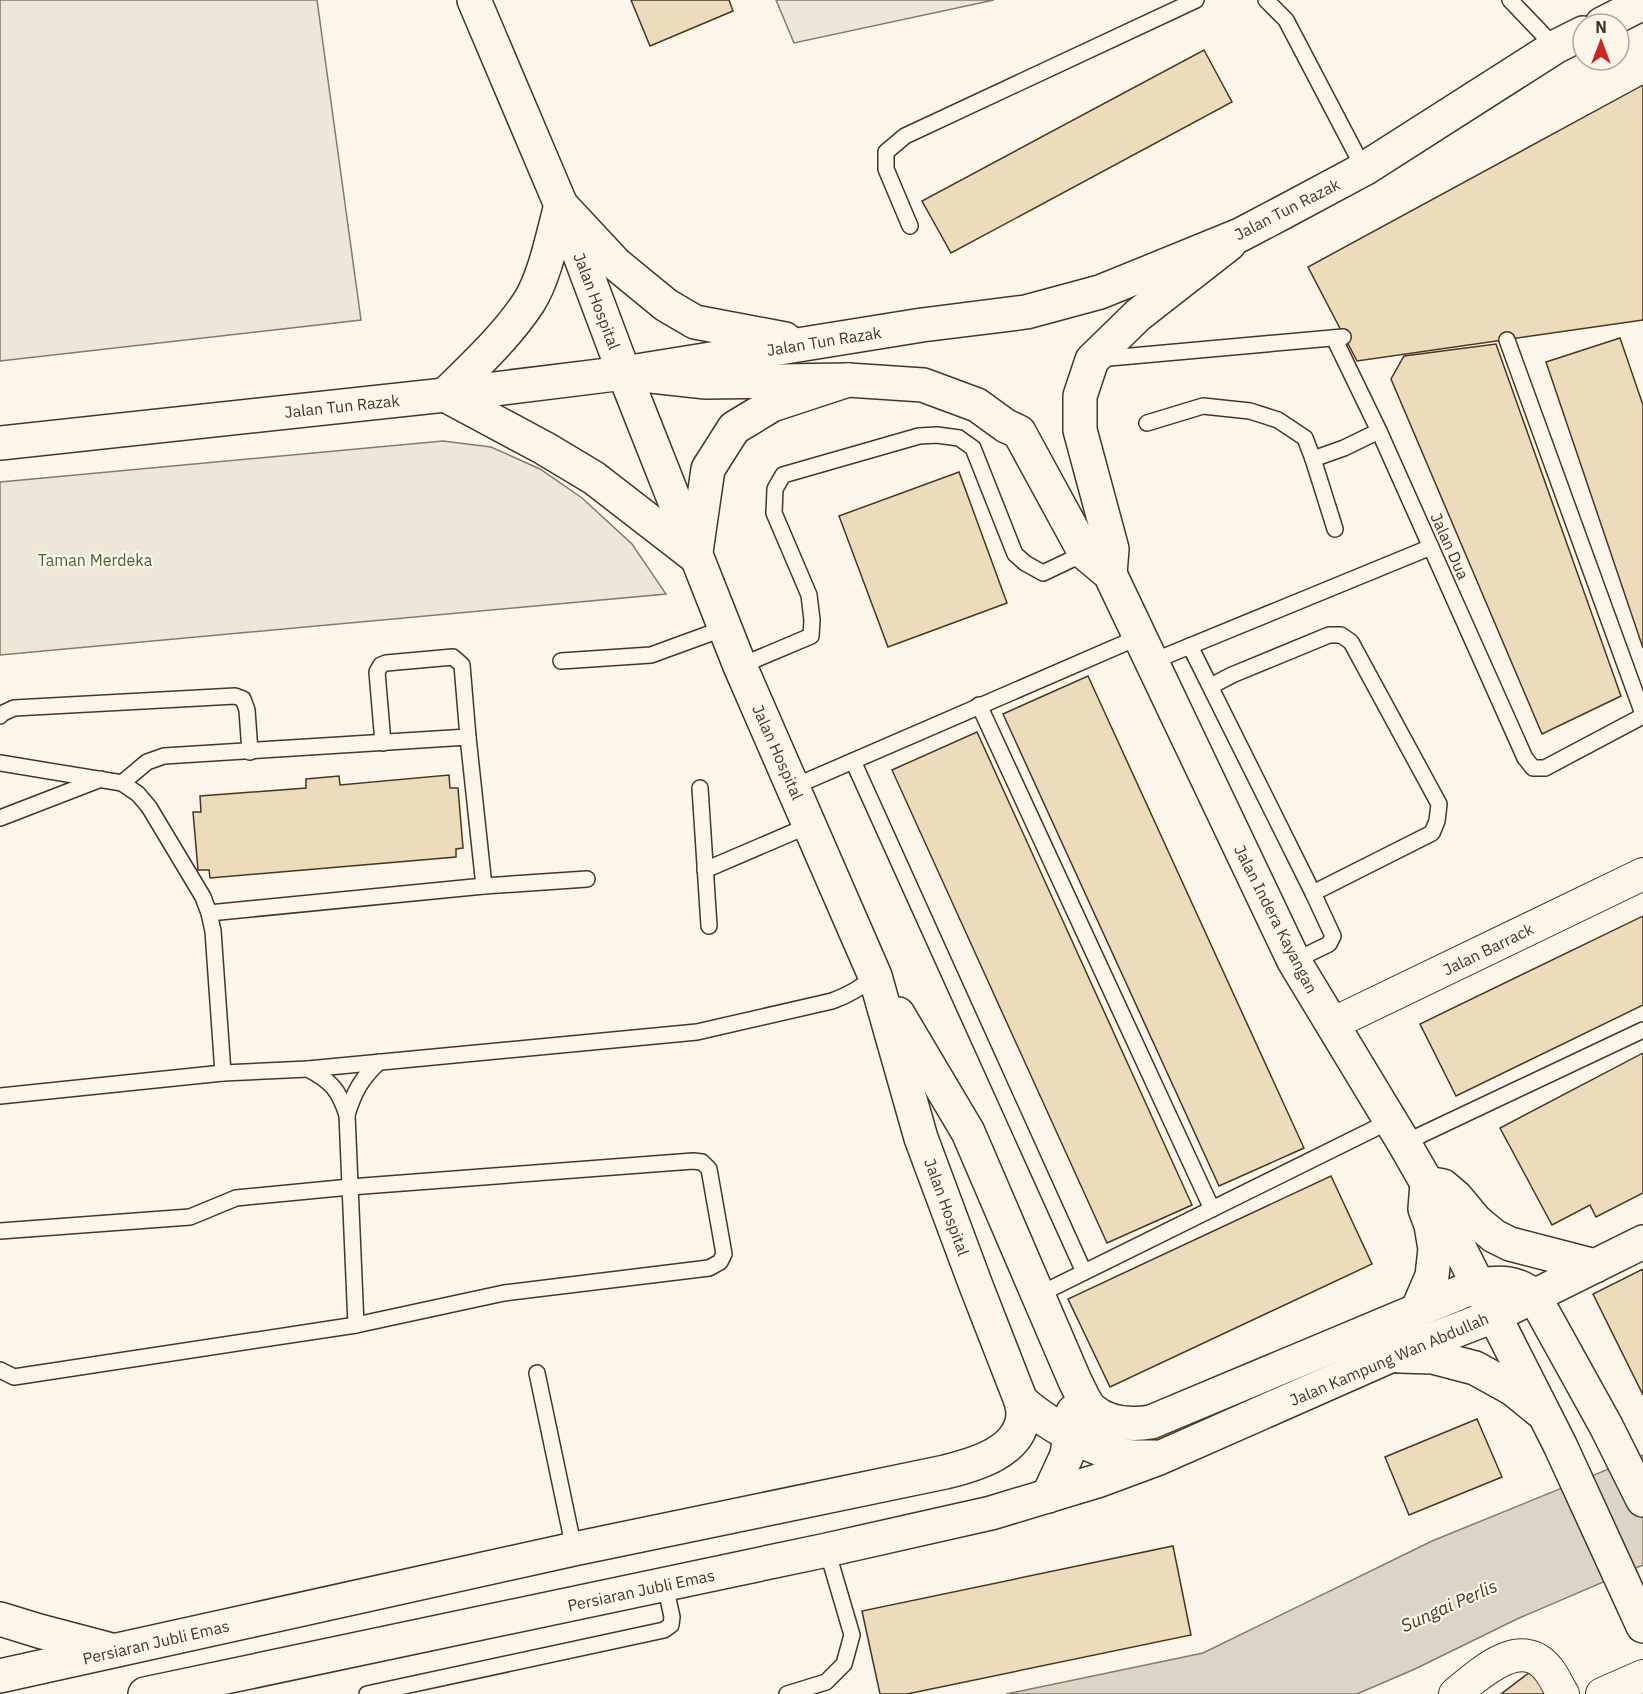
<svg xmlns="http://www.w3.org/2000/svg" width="1643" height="1694" font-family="'IBM Plex Sans',sans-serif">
  <rect width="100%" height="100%" fill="#fbf6e9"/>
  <!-- green -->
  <g fill="#ede6d9" stroke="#887966" stroke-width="1.5">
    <path d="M0,0H317L361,320L0,361Z"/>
    <path d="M776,0H994L794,43Z"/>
    <path d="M443,441L491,447L540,469L582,498L632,544L666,594L0,655V482Z"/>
  </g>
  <!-- water -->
  <path fill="#dcd4c6" stroke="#887966" stroke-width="1.5" d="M1643,1455V1565L1517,1619L1415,1669L1357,1694H1006L1203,1653L1432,1541Z"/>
  <!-- building -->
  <g fill="#ecdcbc" stroke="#4a3520" stroke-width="1.5">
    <path d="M631,0H729L733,11L650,46Z"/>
    <path d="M1204,50L1232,102L951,253L922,201Z"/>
    <path d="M1643,85V320L1357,361L1308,267Z"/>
    <path d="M1620,338L1643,405V648L1546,362Z"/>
    <path d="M1496,344L1621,696L1542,734L1391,379L1404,356Z"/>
    <path d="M959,472L1007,603L888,647L839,516Z"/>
    <path d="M1088,676L1304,1148L1219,1186L1003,714Z"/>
    <path d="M977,732L1192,1205L1107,1243L892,770Z"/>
    <path d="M449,775L450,788H458L463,848L456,849V857L210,878L209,870H198L193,812H201L200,796L306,788V779L339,776L340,785Z"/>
    <path d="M1643,916V1005L1456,1096L1420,1024Z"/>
    <path d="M1643,1053V1193L1596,1217L1590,1205L1552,1225L1500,1128Z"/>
    <path d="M1331,1176L1372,1264L1110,1387L1068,1299Z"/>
    <path d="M1643,1269V1395L1593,1294Z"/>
    <path d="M1477,1419L1502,1477L1409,1515L1385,1457Z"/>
    <path d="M1173,1546L1191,1635L907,1694H880L862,1611Z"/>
    <path d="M1534,1669L1548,1694H1501Z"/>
  </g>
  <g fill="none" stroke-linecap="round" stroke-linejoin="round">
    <defs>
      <g id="lane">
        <path d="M1266,0L1286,20L1364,169"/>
        <path d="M1510,0L1555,47"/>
        <path d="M910,226L886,169V152L905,136L1196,0"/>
        <path d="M1334,338L1379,431L1525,758L1533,768H1545L1643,716"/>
        <path d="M1507,340L1643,714"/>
        <path d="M1098,359L1343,337"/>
        <path d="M1147,423L1203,406L1250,411L1278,420L1305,438L1313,459L1344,448L1379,431"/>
        <path d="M1313,459L1335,529"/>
        <path d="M1190,646L1313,893L1333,936L1329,944L1294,961"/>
        <path d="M561,661L651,655L725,628"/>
        <path d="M1151,662L1431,547"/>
        <path d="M740,666L811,636L812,620L809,595L774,513L775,489L783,475L919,436L937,435L959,438L973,448L1015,554L1025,563L1043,573L1085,553"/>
        <path d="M1211,686L1232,675L1329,635H1341L1351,642L1439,804L1437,821L1432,833L1313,893"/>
        <path d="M979,705L1212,1209"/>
        <path d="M0,716L3,713L14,708L235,696L243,699L247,710L250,752"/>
        <path d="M383,743L377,672L381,665L386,663L453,657L462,665L468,737"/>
        <path d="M853,761L1084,1272"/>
        <path d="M0,763L122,783L138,794L149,807L203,897L209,913L213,931L223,1073"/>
        <path d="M122,783L147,762L164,756L468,737L484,886L209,913"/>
        <path d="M793,787L1139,637"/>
        <path d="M700,788L709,926"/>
        <path d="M0,818L101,779"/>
        <path d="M705,870L810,825"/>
        <path d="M484,886L587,879"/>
        <path d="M308,1069C331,1081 339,1090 347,1115L356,1325"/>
        <path d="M0,1096L223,1073L308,1069L697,1032L832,1001C849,995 861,988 875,976"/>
        <path d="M347,1115C354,1092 361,1079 379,1062"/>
        <path d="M1404,1143L1643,1030"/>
        <path d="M0,1231L190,1217L236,1198L350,1187L693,1161L702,1162L709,1169L724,1254L720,1262L709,1268L504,1293L356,1325L14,1377L0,1370"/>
        <path d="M1038,1295L1390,1121"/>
        <path d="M537,1373L574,1549"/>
        <path d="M367,1694L664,1630L671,1625L672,1617L665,1585"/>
        <path d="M787,1694L826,1682L844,1664L852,1635L827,1550"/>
      </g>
      <g id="street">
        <path d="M1332,1024L1643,874"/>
        <path d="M1455,1694C1478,1675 1521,1634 1548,1669C1554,1676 1558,1686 1563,1694"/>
        <path d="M1602,1694L1643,1676"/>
      </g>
      <g id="secondary">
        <path d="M474,0L561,205L624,373"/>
        <path d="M445,395C474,366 506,337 529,302C545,277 553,234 561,205"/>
        <path d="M0,443L445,395L624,373L706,382L848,380L923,385L977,405L1006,426L1019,432L1085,553L1110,574L1294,961L1404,1143L1427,1183L1478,1285"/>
        <path d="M1110,574L1112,549L1080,430V396L1092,360L1138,315L1229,244"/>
      </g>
      <g id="primary">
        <path d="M1602,24L1643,3"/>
        <path d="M561,205L616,264L666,305L695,322L785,339"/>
        <path d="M445,395L544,448L594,478L696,557"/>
        <path d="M696,552L708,469L734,428L772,405L848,380"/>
        <path d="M898,1014L968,1132L1075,1381C1080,1390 1084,1403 1092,1410C1108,1424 1132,1425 1151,1422L1478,1285C1502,1282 1515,1281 1534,1296L1606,1426L1643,1500"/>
        <path d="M1485,1297L1560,1445L1643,1626"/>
        <path d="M1417,1311L1432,1276L1435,1249L1431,1225L1425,1209L1427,1183L1443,1186L1456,1197L1476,1221L1494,1236L1510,1244L1595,1266"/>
        <path d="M1399,1356L1433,1357L1475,1368L1513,1389L1540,1411"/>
        <path d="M1021,1401C1045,1422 1089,1449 1121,1455C1131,1458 1143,1457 1154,1457"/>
        <path d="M1048,1496L1067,1455L1073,1412"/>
        <path d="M0,1619L39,1631L111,1650"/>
        <path d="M0,1676L574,1549L945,1472C974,1465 1021,1452 1023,1415C1023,1410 1022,1405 1021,1401L975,1283L921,1138L875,976L740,666L624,373L922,325L1026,312L1100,292L1240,235L1280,214L1364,169L1555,47L1583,33"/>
        <path d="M145,1694L827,1550L991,1513L1097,1481L1159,1458L1390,1356L1496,1315L1643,1242"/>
      </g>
    </defs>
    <!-- lane casing -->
    <use href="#lane" stroke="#4a3520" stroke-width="18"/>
    <!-- street casing -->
    <use href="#street" stroke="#4a3520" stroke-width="34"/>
    <!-- secondary casing -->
    <use href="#secondary" stroke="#4a3520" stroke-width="36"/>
    <!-- primary casing -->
    <use href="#primary" stroke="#4a3520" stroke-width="36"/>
    <!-- lane -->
    <use href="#lane" stroke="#fbf6e9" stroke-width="15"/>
    <!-- street -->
    <use href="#street" stroke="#fbf6e9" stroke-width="32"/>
    <!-- secondary -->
    <use href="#secondary" stroke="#fbf6e9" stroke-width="33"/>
    <!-- primary -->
    <use href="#primary" stroke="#fbf6e9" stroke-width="33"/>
  </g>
  <g text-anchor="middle" stroke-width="4.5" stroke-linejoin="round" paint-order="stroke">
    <!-- street labels -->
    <g font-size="16" fill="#4a3520" stroke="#fbf6e9">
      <text transform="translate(1287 209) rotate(-27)" y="6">Jalan Tun Razak</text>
      <text transform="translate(597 301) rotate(69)" y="6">Jalan Hospital</text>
      <text transform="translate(824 341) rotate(-9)" y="6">Jalan Tun Razak</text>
      <text transform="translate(342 406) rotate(-6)" y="6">Jalan Tun Razak</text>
      <text transform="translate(1450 546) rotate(66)" y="6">Jalan Dua</text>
      <text transform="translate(778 752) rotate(66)" y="6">Jalan Hospital</text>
      <text transform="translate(1276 919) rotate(63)" y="6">Jalan Indera Kayangan</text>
      <text transform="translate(1488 949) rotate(-26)" y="6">Jalan Barrack</text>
      <text transform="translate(947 1207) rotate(70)" y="6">Jalan Hospital</text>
      <text transform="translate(1389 1359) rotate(-23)" y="6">Jalan Kampung Wan Abdullah</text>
      <text transform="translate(641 1590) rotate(-12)" y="6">Persiaran Jubli Emas</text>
      <text transform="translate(156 1642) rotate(-13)" y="6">Persiaran Jubli Emas</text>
    </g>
    <!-- park labels -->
    <g font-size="16" fill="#436837" stroke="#fbf6e9">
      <text x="95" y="566">Taman Merdeka</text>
    </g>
    <!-- water labels -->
    <g font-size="18" font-style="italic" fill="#4a3520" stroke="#fbf6e9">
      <text transform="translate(1449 1606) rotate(-24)" y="6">Sungai Perlis</text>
    </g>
  </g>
  <!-- north arrow -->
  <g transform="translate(1601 42)"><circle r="28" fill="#fbf6e9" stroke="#b4a999" stroke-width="1.5"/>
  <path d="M0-4.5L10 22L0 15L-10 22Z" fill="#c62828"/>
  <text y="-9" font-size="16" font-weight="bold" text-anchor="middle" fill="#4a3520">N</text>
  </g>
</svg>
